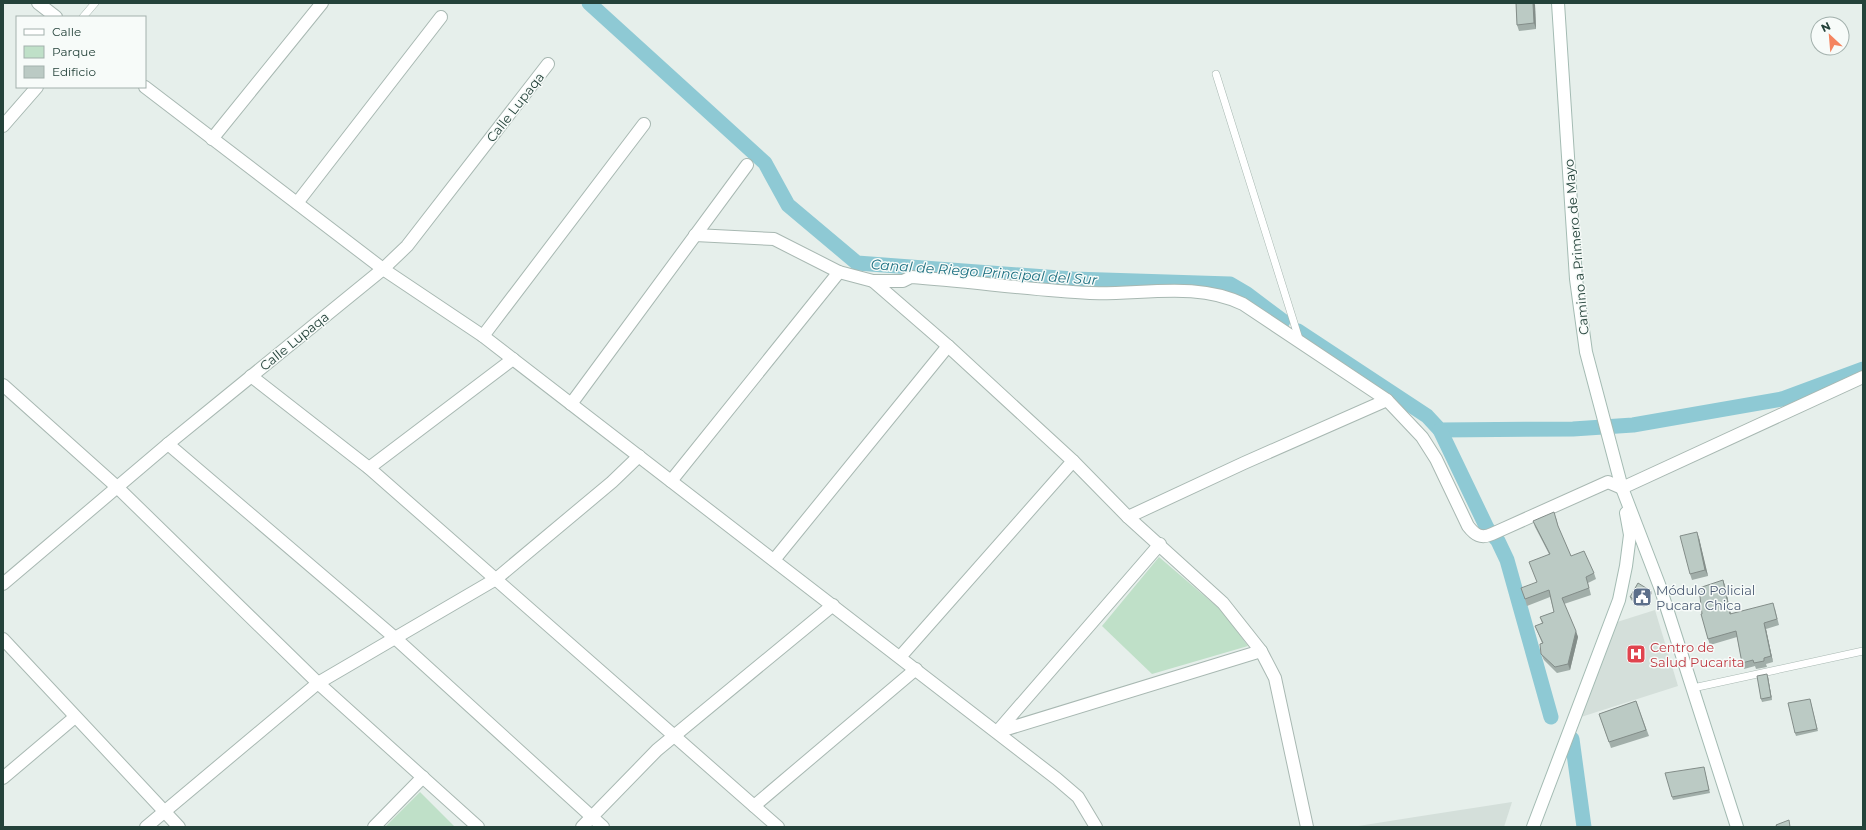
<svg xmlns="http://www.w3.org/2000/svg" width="1866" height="830" font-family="Montserrat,sans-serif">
  <rect width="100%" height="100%" fill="#e6efeb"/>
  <!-- built -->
  <g fill="#d4dfda">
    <path d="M1655,610L1678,686L1581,717L1617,622Z"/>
    <path d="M1512,802L1504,827H1352L1415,817Z"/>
  </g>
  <!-- green -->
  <g fill="#bfe0c8">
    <path d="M1159,557L1222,611L1248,646L1152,674L1102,626Z"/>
    <path d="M420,792L455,827H385Z"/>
  </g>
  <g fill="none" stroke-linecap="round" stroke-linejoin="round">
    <!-- canal -->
    <g stroke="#8ec9d4" stroke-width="15">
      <path d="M589,3L765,163L788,205L857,263L1073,279L1230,284L1247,294L1283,321"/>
      <path d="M1298,331L1427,416L1440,430L1573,429L1633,425L1782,399L1863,369"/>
      <path d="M1440,430L1487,528L1498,541L1507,560L1551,717"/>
      <path d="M1572,739L1584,827"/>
    </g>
    <defs>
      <g id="lane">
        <path d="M83,17L95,3"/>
        <path d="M1216,74L1300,342"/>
        <path d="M1693,688L1863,651"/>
      </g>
      <g id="street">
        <path d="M38,3L56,17"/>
        <path d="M145,87L383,269L483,336L1057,779L1078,797L1096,827"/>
        <path d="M3,126L37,87"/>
        <path d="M212,139L322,3"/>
        <path d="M297,203L441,17"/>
        <path d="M695,235L774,239L839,272L873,281H903L911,277C970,281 1030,290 1090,293C1141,295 1196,281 1243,304L1387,400L1422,437L1436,459L1468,526C1475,535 1481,539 1492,534L1608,482L1622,488L1863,377"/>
        <path d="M873,281L948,346L1073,461L1128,517L1223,603L1261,651L1275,678L1307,827"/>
        <path d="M483,336L644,124"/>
        <path d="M251,376L369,468L778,827"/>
        <path d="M3,385L117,487L318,683L478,827"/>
        <path d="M571,404L747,165"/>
        <path d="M168,444L394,637L603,827"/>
        <path d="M369,468L513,359"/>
        <path d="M671,481L839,272"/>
        <path d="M1128,517L1244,463L1387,400"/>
        <path d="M1160,544L997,732L1261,651"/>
        <path d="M774,560L948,346"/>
        <path d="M3,584L168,444L383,269L407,246L548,64"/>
        <path d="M3,639L179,827"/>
        <path d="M900,657L1073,461"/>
        <path d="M3,778L75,717"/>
        <path d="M754,806L916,669"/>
        <path d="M146,827L318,683L496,579L612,482L639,456"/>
        <path d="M374,827L423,777"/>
        <path d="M582,827L657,750L833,605"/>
      </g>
      <g id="secondary">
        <path d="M1558,3L1576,279L1586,352L1622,488L1660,587L1737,827"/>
        <path d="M1533,827L1619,600L1626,566L1630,535L1626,513"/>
      </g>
    </defs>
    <!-- lane casing -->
    <use href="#lane" stroke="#a8b8b2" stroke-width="8"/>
    <!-- street casing -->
    <use href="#street" stroke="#a8b8b2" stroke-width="14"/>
    <!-- secondary casing -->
    <use href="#secondary" stroke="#a4bbb3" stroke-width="14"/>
    <!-- lane -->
    <use href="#lane" stroke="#fff" stroke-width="7"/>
    <!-- street -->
    <use href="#street" stroke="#fff" stroke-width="12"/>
    <!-- secondary -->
    <use href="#secondary" stroke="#fff" stroke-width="12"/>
  </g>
  <!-- wall -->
  <g fill="#a1aea9">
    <path d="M1516,3H1534L1535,5L1536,29L1519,31L1517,25Z"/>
    <path d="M1556,518L1559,529L1571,556L1594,573L1596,579L1588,583L1591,595L1564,604L1578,637L1570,670L1557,673L1544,660L1541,654L1542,643L1535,626L1542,623L1540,617L1554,612L1550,597L1527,606L1525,599L1537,582L1549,554L1535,527L1533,521Z"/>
    <path d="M1699,538L1708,576L1692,580L1690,574Z"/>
    <path d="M1723,580L1725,586L1731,614L1775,609L1779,625L1766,629L1773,662L1766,664L1767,667L1756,669L1755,666L1744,669L1742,663L1737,637L1710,645L1708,639L1702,614Z"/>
    <path d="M1652,593L1644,607L1631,600L1630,597Z"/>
    <path d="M1768,677L1772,700L1762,702L1761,699Z"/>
    <path d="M1810,699L1818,731L1796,736L1795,733Z"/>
    <path d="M1636,701L1649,736L1611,748L1599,714Z"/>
    <path d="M1704,767L1710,793L1673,800L1672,797Z"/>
  </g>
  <!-- shaded-wall -->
  <g fill="#838d89">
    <path d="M1533,3H1534L1535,5L1536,29L1534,23Z"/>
    <path d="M1697,532L1699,538L1708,576L1705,570Z"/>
    <path d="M1723,580L1725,586L1732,620L1730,614Z"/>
    <path d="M1651,591L1652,593L1644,607L1643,604Z"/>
    <path d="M1764,623L1766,629L1773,662L1771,656Z"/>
    <path d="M1576,631L1578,637L1570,670L1568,664Z"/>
    <path d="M1767,674L1768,677L1772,700L1771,697Z"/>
  </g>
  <!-- building -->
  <g fill="#bbcac4" stroke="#838d89">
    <path d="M1516,3H1533L1534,23L1517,25Z"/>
    <path d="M1554,512L1558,526L1571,556L1584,551L1594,573L1586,577L1589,588L1562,598L1576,631L1568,664L1555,667L1541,654L1540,644L1543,643L1535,626L1543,623L1540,617L1554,612L1549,590L1525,599L1521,588L1537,582L1529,562L1550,554L1533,521Z"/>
    <path d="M1697,532L1705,570L1690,574L1680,536Z"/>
    <path d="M1723,580L1730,614L1773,603L1777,619L1764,623L1771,656L1764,658V661L1754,663L1753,660L1742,663L1736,631L1708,639L1701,614H1702L1699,588Z"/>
    <path d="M1638,583L1651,591L1643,604L1630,597Z"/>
    <path d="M1767,674L1771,697L1761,699L1757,676Z"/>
    <path d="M1810,699L1817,729L1795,733L1788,703Z"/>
    <path d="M1636,701L1646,730L1609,742L1599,714Z"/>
    <path d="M1704,767L1709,790L1672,797L1665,773Z"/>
    <path d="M1789,820L1790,827H1777L1776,825Z"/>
  </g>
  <!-- icons -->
  <defs>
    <symbol id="civic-square" viewBox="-11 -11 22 22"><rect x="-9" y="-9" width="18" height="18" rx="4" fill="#5c6f8a" stroke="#f7fbf9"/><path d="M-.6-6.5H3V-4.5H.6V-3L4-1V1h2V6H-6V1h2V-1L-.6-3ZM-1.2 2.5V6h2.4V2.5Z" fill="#fff"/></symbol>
    <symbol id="hospital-square" viewBox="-11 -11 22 22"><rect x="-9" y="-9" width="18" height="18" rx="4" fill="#e0444e" stroke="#f7fbf9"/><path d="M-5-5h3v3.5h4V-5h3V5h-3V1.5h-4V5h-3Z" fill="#fff"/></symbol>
  </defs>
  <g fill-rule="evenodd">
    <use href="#civic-square" x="1631" y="586" width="22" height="22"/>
    <use href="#hospital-square" x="1625" y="643" width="22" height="22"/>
  </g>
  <g text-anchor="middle" stroke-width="3" stroke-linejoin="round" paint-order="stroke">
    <!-- street labels -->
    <g font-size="13" fill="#24423a" stroke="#f7fbf9">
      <text transform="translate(515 107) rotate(-52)" y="5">Calle Lupaqa</text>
      <text transform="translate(1576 247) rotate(-95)" y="5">Camino a Primero de Mayo</text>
      <text transform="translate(294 341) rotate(-39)" y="5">Calle Lupaqa</text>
    </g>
    <!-- service labels -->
    <g font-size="13" fill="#4e5e75" stroke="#f7fbf9" text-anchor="start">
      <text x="1656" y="595">Módulo Policial<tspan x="1656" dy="15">Pucara Chica</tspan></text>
    </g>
    <!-- health labels -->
    <g font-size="13" fill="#be3a42" stroke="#f7fbf9" text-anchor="start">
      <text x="1650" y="652">Centro de<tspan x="1650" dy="15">Salud Pucarita</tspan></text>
    </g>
    <!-- water labels -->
    <g font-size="14" font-style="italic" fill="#1c6f80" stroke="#f7fbf9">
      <text transform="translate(984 272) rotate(4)" y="5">Canal de Riego Principal del Sur</text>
    </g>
  </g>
  <!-- border -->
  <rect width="1866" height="830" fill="none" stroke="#24423a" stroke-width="8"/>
  <!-- legend -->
  <rect x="16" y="16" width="130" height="72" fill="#f7fbf9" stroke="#a3b1ad"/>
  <rect x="24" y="29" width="20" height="6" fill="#ffffff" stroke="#a3b1ad"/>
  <text x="52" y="36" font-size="12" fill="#24423a">Calle</text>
  <rect x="24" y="46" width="20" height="12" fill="#bfe0c8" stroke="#a3b1ad"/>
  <text x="52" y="56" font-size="12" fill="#24423a">Parque</text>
  <rect x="24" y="66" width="20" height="12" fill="#bbcac4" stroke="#a3b1ad"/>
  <text x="52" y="76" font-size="12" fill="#24423a">Edificio</text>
  <!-- north arrow -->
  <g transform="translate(1830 36) rotate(334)"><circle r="19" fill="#f7fbf9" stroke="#a3b1ad"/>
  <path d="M0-3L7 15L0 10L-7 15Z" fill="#f4845f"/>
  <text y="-6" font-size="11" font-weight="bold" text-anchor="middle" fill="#24423a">N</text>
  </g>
</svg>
